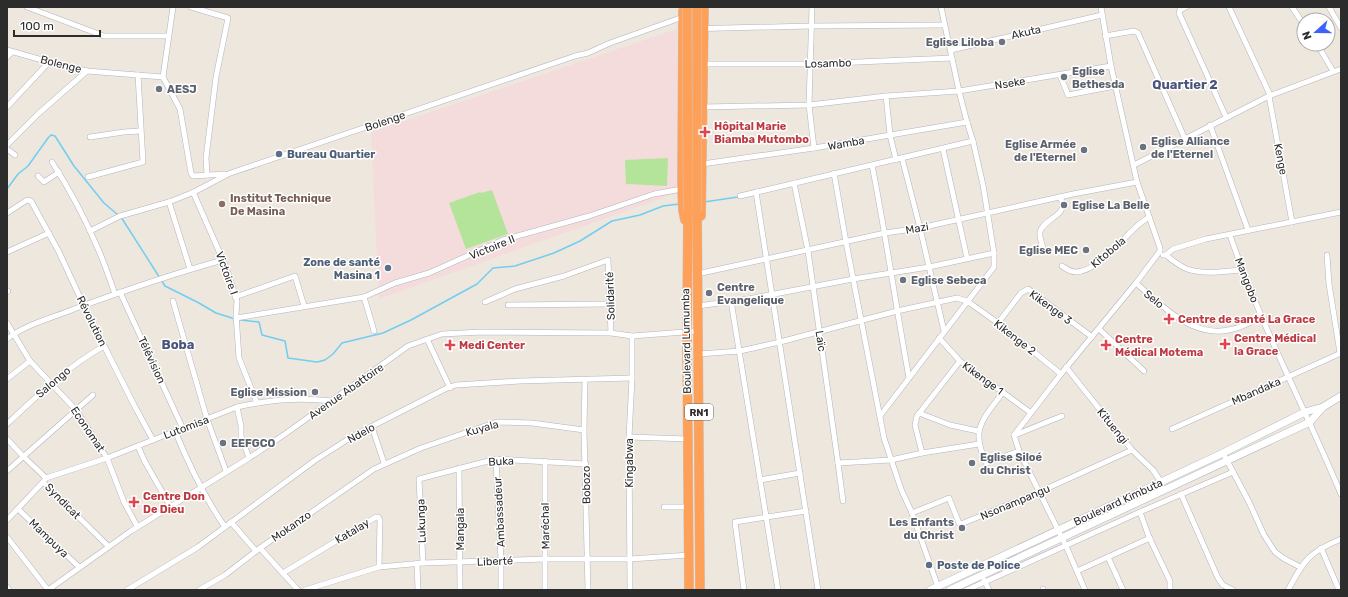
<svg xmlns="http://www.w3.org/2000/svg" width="1348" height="597" font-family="Rubik,sans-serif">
  <rect width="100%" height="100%" fill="#ede7de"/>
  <!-- medical -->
  <path fill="#f4dcdd" d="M677,29V193L379,299L371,132Z"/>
  <!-- green -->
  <g fill="#b4e49a">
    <path d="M668,158L667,186L626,184L625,160Z"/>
    <path d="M492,190L508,234L466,249L449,203L480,192L481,193Z"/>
  </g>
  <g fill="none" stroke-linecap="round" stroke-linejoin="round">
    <!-- stream -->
    <g stroke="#71cef0" stroke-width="1.5">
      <path d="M7,189L18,174L28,166L48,138L51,135L55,136L74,166L104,203L118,215"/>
      <path d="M704,202L738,197"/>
      <path d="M121,217L165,286L199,303L216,313L235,319"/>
      <path d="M241,320L259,322L262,335L285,341L288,358L317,362L325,360L333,354L342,343L383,333L411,320L477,284L493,268L515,266L554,253L580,241L612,221L640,215L663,206L679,204"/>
    </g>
    <defs>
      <g id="street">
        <path d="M27,7L104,36H168"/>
        <path d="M173,7L163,77L180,109L191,173L193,176L225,174"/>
        <path d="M191,7L228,18L216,77L206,158L207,175"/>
        <path d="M812,7L809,105L814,148"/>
        <path d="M1186,7L1180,10L1179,13L1226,117"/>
        <path d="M1229,7L1270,95"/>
        <path d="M1292,7L1304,25"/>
        <path d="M1329,7L1341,28"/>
        <path d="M685,29L811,26L944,25"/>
        <path d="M1105,36L1134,31L1138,33L1185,139"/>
        <path d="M1317,44L1333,71"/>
        <path d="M7,50L49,62L87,71L163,77"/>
        <path d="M951,50L1102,15"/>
        <path d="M7,57L12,52"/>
        <path d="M703,64H811L952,58"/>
        <path d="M1060,75L1068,95L1115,86"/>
        <path d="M886,96L890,135L896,160"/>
        <path d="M1269,96L1292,222"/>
        <path d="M7,107L49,62"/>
        <path d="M703,107L809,105L886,96L959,91L1111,66"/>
        <path d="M1210,125L1248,230"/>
        <path d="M90,137L124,132L140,131"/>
        <path d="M7,145L38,114L87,71"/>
        <path d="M7,149L15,155"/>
        <path d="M943,149L967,258"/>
        <path d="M902,158L920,228L944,331"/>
        <path d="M52,162C70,190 86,220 99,251C105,265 110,280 115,294"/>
        <path d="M702,164L814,148L967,122"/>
        <path d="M872,165C886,236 896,307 909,378"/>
        <path d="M1134,165L1269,96L1341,69"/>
        <path d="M834,173L846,242L884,438L901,489L912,513L939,590"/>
        <path d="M38,176L44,182L59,172"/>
        <path d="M88,177L143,162L138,75"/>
        <path d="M794,183L808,251L838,463L843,501"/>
        <path d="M193,192L226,267L237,301L236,314L239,358L257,403"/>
        <path d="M756,192L818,590"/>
        <path d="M740,196L973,141"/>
        <path d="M169,202L190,269"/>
        <path d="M7,213L27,200L31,201L59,252L84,306L134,405L153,440"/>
        <path d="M90,231L120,216L169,202L194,192L228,174L575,56L588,53L610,43L683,17L699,13"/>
        <path d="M1230,235C1260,324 1305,408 1341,494"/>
        <path d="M1043,248C1042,243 1039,237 1040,232C1043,218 1071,216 1060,197"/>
        <path d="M7,252L49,233"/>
        <path d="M1163,255H1166C1172,260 1179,266 1187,269C1204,275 1225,271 1242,270"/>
        <path d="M1166,255L1173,249L1206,239L1341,212"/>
        <path d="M1327,255L1329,284L1340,353"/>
        <path d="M1062,266C1066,269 1071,272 1076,272C1098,271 1121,240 1136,227C1140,223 1145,220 1149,217"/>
        <path d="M697,274L885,233L920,228L1073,194L1137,182"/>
        <path d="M1136,283C1163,307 1194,340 1233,329C1243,327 1252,321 1262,317"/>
        <path d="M7,292L8,291"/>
        <path d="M120,292L183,429"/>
        <path d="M235,297L295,276L304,306"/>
        <path d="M364,297L374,331"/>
        <path d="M173,301L207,419L226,471"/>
        <path d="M731,301L778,590"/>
        <path d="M485,302L515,289L564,276L608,260L611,333"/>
        <path d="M508,305L609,304"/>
        <path d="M698,306L748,299L853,279L929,267L994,253"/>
        <path d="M236,318L364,297L395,283L429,273L503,240L589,216L654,194L682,189"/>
        <path d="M7,323L30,361L76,410L107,458L124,502L137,526"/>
        <path d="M998,323L1021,293L1028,289L1092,337"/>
        <path d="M1099,329L1144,371"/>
        <path d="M939,338L960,361L1031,413"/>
        <path d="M7,339C26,324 52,318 74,309C123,291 172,274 223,260"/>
        <path d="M427,339L450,388"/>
        <path d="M699,354L740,351L780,342L897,311L957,298L967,301L998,323L1061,374"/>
        <path d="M1066,367L1132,450L1153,470L1161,482"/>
        <path d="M7,379L30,361"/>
        <path d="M585,380L584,430L588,590"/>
        <path d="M1003,392C983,420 970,428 986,463L1019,451"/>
        <path d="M237,407L241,426V436L249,458"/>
        <path d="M919,413L950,425L978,431"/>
        <path d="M880,416L994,267V253L983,185L973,141L967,122L959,91L941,7"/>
        <path d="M7,424C38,395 67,367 104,346"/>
        <path d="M372,427L384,463"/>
        <path d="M1172,429L1341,353"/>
        <path d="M175,431C189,465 204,497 225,527"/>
        <path d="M1014,435L1061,374L1136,283L1160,251V248L1137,182L1111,66L1101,7"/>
        <path d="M1014,435L1019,451L1066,546L1085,590"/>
        <path d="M1015,435L1062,416"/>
        <path d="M629,437L688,439"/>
        <path d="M7,439L23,456L46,478L43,482L108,546"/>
        <path d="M138,446L144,460L170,506"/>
        <path d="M922,453L915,425L917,416L960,361"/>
        <path d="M1223,453L1249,502L1264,535L1275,552L1283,558L1300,567"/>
        <path d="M496,459L501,560V590"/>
        <path d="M545,461V590"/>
        <path d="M838,463L891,460L922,453L979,444"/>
        <path d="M459,468L460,590"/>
        <path d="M7,471L93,395"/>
        <path d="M46,478L107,458L237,407C268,400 300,397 331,401"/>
        <path d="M760,480L800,473"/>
        <path d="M1181,494L1218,578L1223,585L1233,590"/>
        <path d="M664,507H688"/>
        <path d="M18,509L79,567"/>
        <path d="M1140,512L1149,537L1170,581V590"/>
        <path d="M912,513L949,498L959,523L961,524L1039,492L1132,450"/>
        <path d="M7,520L43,482"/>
        <path d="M231,522L256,551"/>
        <path d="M7,537L48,590L131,531L249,458L285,434L408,346L442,334L482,332L611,333L632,336L698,331"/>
        <path d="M260,548L298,590"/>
        <path d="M1321,548L1339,590"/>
        <path d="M1108,557L1123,590"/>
        <path d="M423,563L419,479L496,459L586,464"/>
        <path d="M417,564L418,590"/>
        <path d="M1077,571L1150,538"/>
        <path d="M283,573L376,517H378L380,520L379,567"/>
        <path d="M984,580L989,590"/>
        <path d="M7,587L9,590"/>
        <path d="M1043,589V590"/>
        <path d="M127,590L198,547L314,461L353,436L447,388L456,385L520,381L632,378"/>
        <path d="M199,590L225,575L260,548L374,469L421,448L497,422L532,423L584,430"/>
        <path d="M305,590L379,567L423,563L546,559H630L689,555"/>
        <path d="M630,590L629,437L632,378V336"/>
        <path d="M744,590L735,522L806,511"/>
        <path d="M967,590L1140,512L1233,472"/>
        <path d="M1288,590C1305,559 1308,553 1341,539"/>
      </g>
      <g id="secondary">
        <path d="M930,590L1223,453L1305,412L1323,407"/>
        <path d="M950,590L1310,422L1323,407L1341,396"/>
      </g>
      <g id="highway">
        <path d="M683,11L682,189L683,210L685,220"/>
        <path d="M688,212L687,332L689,590"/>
        <path d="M697,212L700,590"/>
        <path d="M701,216L704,7"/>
      </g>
    </defs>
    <!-- street casing -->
    <use href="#street" stroke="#b2b4bf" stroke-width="6"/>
    <!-- secondary casing -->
    <use href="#secondary" stroke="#b2b4bf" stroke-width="8"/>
    <!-- highway casing -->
    <use href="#highway" stroke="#c8c8c8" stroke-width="10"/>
    <!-- street -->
    <use href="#street" stroke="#fff" stroke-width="5"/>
    <!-- secondary -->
    <use href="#secondary" stroke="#fff" stroke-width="7"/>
    <!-- highway -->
    <use href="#highway" stroke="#ffa058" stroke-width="9"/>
    <defs>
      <g id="highway-bridge">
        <path d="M687,7L688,212"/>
        <path d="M697,7V212"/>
      </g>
    </defs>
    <!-- highway-bridge casing -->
    <use href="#highway-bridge" stroke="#c8c8c8" stroke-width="10" stroke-linecap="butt"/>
    <!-- highway-bridge -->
    <use href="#highway-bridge" stroke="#ffa058" stroke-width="9"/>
  </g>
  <!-- markers -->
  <g fill="#6b7280" stroke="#fff" stroke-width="1.5">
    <circle cx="1002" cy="42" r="4"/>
    <circle cx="1064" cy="77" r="4"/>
    <circle cx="159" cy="89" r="4"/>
    <circle cx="1143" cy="147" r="4"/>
    <circle cx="1084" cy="150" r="4"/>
    <circle cx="1064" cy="205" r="4"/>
    <circle cx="1086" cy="250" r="4"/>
    <circle cx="903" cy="280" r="4"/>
    <circle cx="709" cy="293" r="4"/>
    <circle cx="315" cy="392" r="4"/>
    <circle cx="223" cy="443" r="4"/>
    <circle cx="972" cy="463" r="4"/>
    <circle cx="962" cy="528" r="4"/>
  </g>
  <g fill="#e0444e" stroke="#fff" stroke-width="1.5">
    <path d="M703 126h4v4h4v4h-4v4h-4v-4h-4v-4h4z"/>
    <path d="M1167 313h4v4h4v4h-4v4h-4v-4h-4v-4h4z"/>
    <path d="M1223 338h4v4h4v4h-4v4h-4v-4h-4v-4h4z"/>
    <path d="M448 339h4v4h4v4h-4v4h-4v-4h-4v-4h4z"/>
    <path d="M1104 339h4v4h4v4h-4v4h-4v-4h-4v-4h4z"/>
    <path d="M132 496h4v4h4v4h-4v4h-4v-4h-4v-4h4z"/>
  </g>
  <g fill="#5c6f8a" stroke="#fff" stroke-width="1.5">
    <circle cx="279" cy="154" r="4"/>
    <circle cx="388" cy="268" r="4"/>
    <circle cx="929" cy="565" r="4"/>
  </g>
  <circle fill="#8d6e63" stroke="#fff" stroke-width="1.5" cx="222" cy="204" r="4"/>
  <g text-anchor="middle" stroke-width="3" stroke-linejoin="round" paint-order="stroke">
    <!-- shield labels -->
    <rect fill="#fff" stroke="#6b6b6b" stroke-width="1" x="685" y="404" width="28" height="16" rx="3"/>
    <g font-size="10" font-weight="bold" fill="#2c2c2c">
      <text x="699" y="416">RN1</text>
    </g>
    <!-- street labels -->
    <g font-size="11" fill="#2c2c2c" stroke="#fff">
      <text transform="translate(1026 32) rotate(-13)" y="4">Akuta</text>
      <text transform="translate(828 63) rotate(-2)" y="4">Losambo</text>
      <text transform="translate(61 64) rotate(14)" y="4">Bolenge</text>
      <text transform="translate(1010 83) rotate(-9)" y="4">Nseke</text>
      <text transform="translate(385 121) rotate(-19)" y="4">Bolenge</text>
      <text transform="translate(846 143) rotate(-10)" y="4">Wamba</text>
      <text transform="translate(1281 159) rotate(79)" y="4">Kenge</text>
      <text transform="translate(917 228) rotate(-10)" y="4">Mazi</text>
      <text transform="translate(492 247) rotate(-22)" y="4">Victoire II</text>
      <text transform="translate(1108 252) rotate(-40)" y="4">Kitobola</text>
      <text transform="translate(227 273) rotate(70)" y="4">Victoire I</text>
      <text transform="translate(1247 280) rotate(69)" y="4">Mangobo</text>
      <text transform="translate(610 296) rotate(-92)" y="4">Solidarité</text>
      <text transform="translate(1154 299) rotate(39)" y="4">Selo</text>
      <text transform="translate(1051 307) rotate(36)" y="4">Kikenge 3</text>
      <text transform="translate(92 321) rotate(64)" y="4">Révolution</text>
      <text transform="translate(1015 337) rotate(38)" y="4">Kikenge 2</text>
      <text transform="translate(686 341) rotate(-91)" y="4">Boulevard Lumumba</text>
      <text transform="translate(821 341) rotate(81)" y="4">Laïc</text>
      <text transform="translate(152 360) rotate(65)" y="4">Télévision</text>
      <text transform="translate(983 378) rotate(36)" y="4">Kikenge 1</text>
      <text transform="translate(53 382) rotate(-40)" y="4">Salongo</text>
      <text transform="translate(346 391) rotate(-35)" y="4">Avenue Abattoire</text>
      <text transform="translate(1256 391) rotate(-24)" y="4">Mbandaka</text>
      <text transform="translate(1113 426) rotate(51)" y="4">Kituengi</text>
      <text transform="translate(186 427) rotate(-21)" y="4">Lutomisa</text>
      <text transform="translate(482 428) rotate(-16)" y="4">Kuyala</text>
      <text transform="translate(88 429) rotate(56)" y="4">Economat</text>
      <text transform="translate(361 433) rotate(-29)" y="4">Ndelo</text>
      <text transform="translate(501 461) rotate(-3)" y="4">Buka</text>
      <text transform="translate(629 463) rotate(-90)" y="4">Kingabwa</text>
      <text transform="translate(586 485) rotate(-91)" y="4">Bobozo</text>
      <text transform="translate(63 501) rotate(45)" y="4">Syndicat</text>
      <text transform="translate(1015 502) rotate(-23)" y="4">Nsonampangu</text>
      <text transform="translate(1118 502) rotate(-25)" y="4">Boulevard Kimbuta</text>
      <text transform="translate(499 512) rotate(-93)" y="4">Ambassadeur</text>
      <text transform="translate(421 521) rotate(-92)" y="4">Lukunga</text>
      <text transform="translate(291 526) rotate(-35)" y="4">Mokanzo</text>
      <text transform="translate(545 526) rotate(-91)" y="4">Maréchal</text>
      <text transform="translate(460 529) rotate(-90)" y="4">Mangala</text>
      <text transform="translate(352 531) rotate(-31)" y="4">Katalay</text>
      <text transform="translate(49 538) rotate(44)" y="4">Mampuya</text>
      <text transform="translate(495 561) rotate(-2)" y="4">Liberté</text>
    </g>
    <!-- worship labels -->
    <g font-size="11" font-weight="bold" fill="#5b616d" stroke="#fff" text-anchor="start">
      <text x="994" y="46" text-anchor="end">Eglise Liloba</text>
      <text x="1072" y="75">Eglise<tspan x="1072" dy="13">Bethesda</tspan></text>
      <text x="167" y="93">AESJ</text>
      <text x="1151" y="145">Eglise Alliance<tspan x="1151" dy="13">de l'Eternel</tspan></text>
      <text x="1076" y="148" text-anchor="end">Eglise Armée<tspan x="1076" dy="13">de l'Eternel</tspan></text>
      <text x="1072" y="209">Eglise La Belle</text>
      <text x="1078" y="254" text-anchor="end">Eglise MEC</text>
      <text x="911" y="284">Eglise Sebeca</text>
      <text x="717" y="291">Centre<tspan x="717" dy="13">Evangelique</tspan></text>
      <text x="307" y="396" text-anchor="end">Eglise Mission</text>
      <text x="231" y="447">EEFGCO</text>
      <text x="980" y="461">Eglise Siloé<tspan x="980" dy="13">du Christ</tspan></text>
      <text x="954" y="526" text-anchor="end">Les Enfants<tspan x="954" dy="13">du Christ</tspan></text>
    </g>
    <!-- health labels -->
    <g font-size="11" font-weight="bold" fill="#be3a42" stroke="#fff" text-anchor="start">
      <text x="714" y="130">Hôpital Marie<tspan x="714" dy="13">Biamba Mutombo</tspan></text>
      <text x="1178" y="323">Centre de santé La Grace</text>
      <text x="1234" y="342">Centre Médical<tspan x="1234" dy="13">la Grace</tspan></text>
      <text x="1115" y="343">Centre<tspan x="1115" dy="13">Médical Motema</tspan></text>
      <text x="459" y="349">Medi Center</text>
      <text x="143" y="500">Centre Don<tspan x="143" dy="13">De Dieu</tspan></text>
    </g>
    <!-- service labels -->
    <g font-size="11" font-weight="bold" fill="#4e5e75" stroke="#fff" text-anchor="start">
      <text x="287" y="158">Bureau Quartier</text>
      <text x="380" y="266" text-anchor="end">Zone de santé<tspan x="380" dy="13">Masina 1</tspan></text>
      <text x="937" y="569">Poste de Police</text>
    </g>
    <!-- education labels -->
    <g font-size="11" font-weight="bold" fill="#785e54" stroke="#fff" text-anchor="start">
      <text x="230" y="202">Institut Technique<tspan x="230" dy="13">De Masina</tspan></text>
    </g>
    <!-- quarter labels -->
    <g font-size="13" font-weight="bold" fill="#4b547d" stroke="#fff">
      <text x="1185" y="89">Quartier 2</text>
      <text x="178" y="349">Boba</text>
    </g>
  </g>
  <!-- border -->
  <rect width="1348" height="597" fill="none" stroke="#2c2c2c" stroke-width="16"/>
  <!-- north arrow -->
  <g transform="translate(1316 32) rotate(249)"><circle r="19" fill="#ffffff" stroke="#ababab"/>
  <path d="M0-3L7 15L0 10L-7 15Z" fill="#3e61fb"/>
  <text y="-6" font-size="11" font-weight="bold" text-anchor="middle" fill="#2c2c2c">N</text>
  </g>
  <!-- scale -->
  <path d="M14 30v6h86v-6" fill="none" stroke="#2c2c2c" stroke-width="2"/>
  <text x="20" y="30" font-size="12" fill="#2c2c2c" stroke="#ffffff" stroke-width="3" paint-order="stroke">100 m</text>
</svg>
